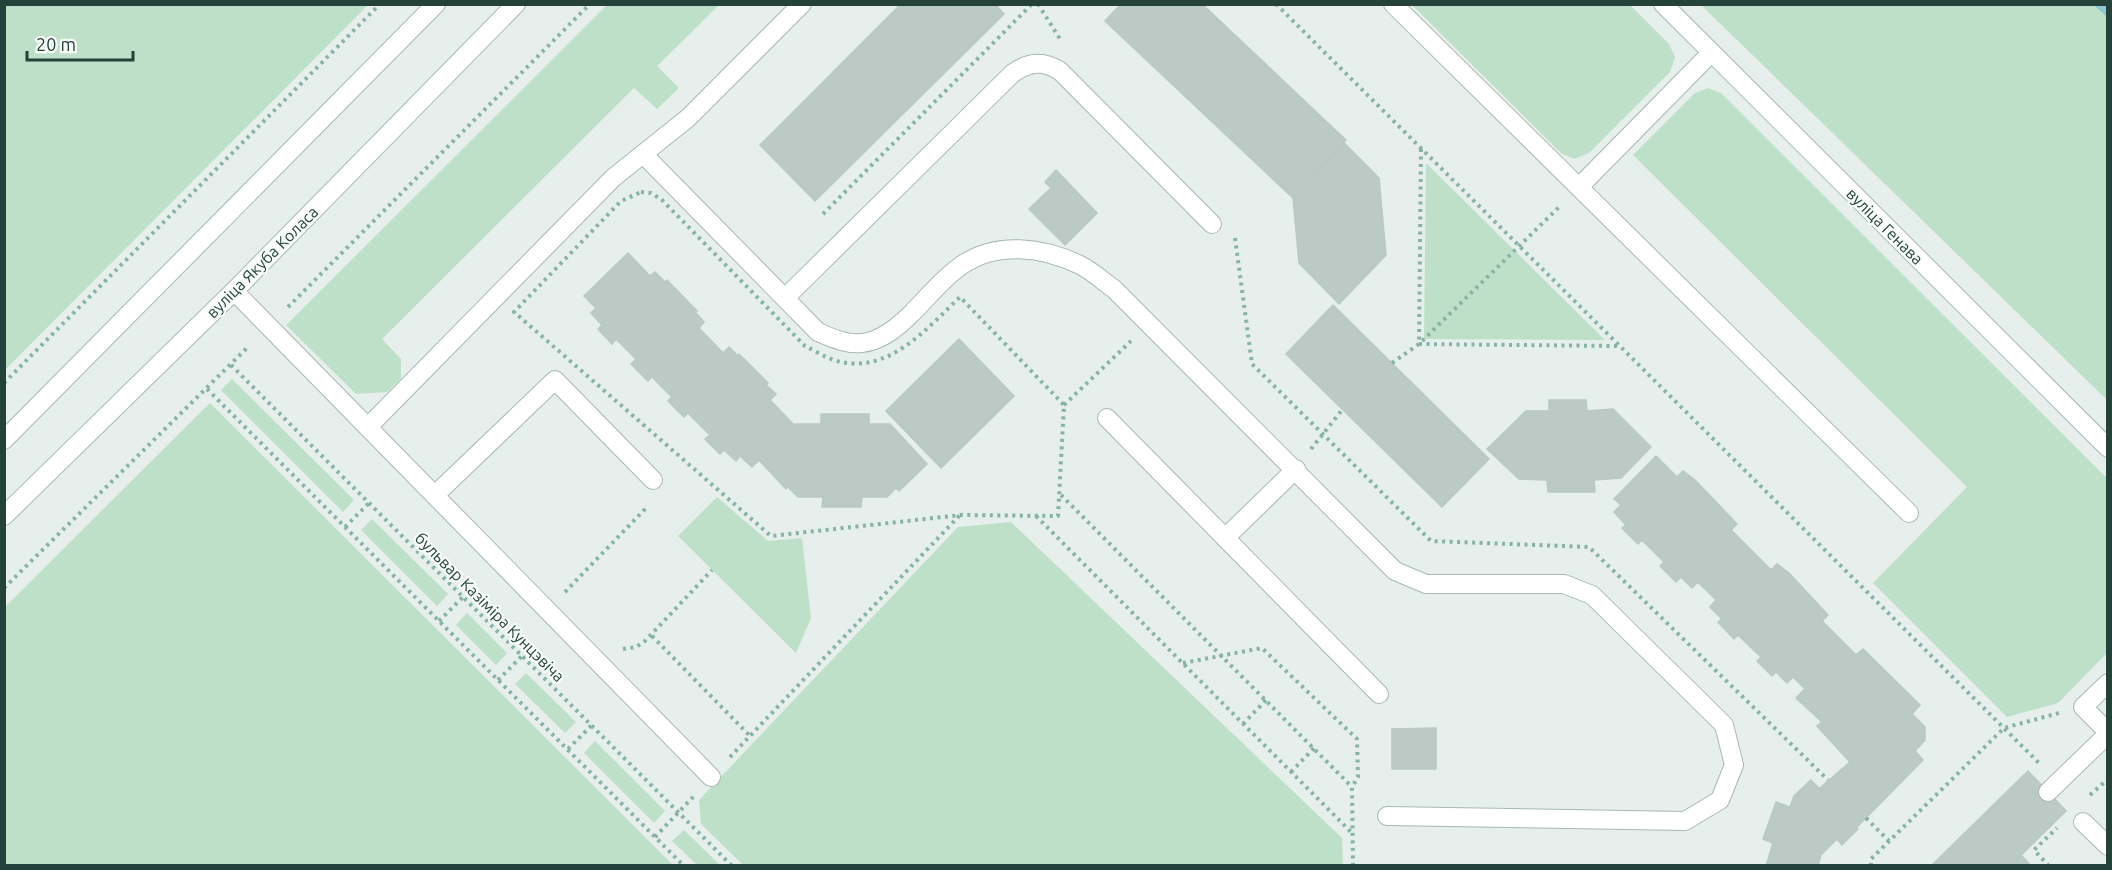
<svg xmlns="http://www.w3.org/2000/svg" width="2112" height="870" font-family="Ubuntu,sans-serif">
  <rect width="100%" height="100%" fill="#e6efeb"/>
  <!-- green -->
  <g fill="#bfe0c8">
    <path d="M4,5H368L5,370H4Z"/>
    <path d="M607,5H719L657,66L679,88L657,109L634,88L382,339L401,359V379L387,392L356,394L286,325Z"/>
    <path d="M1412,5H1630L1669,44L1675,57L1670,72L1589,153L1574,159L1561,153Z"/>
    <path d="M1701,5H2107V400Z"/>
    <path d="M1708,88L1721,93L2107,478V653L2058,703L2007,717L1873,583L1967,487L1633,155L1695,93Z"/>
    <path d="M1426,163L1605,340L1424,339Z"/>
    <path d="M232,379L354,500L343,512L221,390Z"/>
    <path d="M210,403L673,865H5V607Z"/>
    <path d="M717,497L768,541L802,538L811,618L796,653L678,536Z"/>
    <path d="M372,519L448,594L437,606L361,530Z"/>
    <path d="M1011,522L1342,838L1343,865H743L701,824L699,800L958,527Z"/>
    <path d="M467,613L507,653L496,665L456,625Z"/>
    <path d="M526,673L576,722L565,733L515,684Z"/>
    <path d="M595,741L665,811L654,823L584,753Z"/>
    <path d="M684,830L720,865H697L672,841Z"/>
  </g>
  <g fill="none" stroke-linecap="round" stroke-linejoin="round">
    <!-- stream -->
    <path stroke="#8ec9d4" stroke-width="10" d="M2100,4L2108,11"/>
  </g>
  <!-- building -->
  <g fill="#bbcac4" stroke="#b8c9c2" stroke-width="1.5">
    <path d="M901,4H995L1004,14L815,201L760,145Z"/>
    <path d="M1121,4H1202L1346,140L1293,198L1105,21Z"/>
    <path d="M1344,143L1379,178L1386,255L1339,304L1299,263L1293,198Z"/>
    <path d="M1056,170L1097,213L1065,245L1029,209L1051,188L1045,182Z"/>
    <path d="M628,253L650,276L655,272L665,282L667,280L697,311L695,312L704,322L699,328L723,353L729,347L738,356L739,354L768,383L766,385L776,394L770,400L794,425L752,467L740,456L736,461L724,450L720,454L705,439L710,435L688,413L684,417L668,401L672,397L652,377L648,381L631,364L636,359L616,339L612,344L598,329L602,325L591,313L596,308L584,296Z"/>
    <path d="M1333,305L1489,459L1442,507L1286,354Z"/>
    <path d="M959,339L1014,396L941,468L886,411Z"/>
    <path d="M1549,400H1586L1587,411L1613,409L1651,447L1621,478L1594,480L1595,492H1548L1547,480L1519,479L1487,449L1526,411H1549Z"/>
    <path d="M821,414H869V424H890L927,464L899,491L896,488L887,497H862L861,507H822L823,497H798L788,487L786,489L759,460L795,424H821Z"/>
    <path d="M1656,456L1677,477L1683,471L1695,480L1737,524L1731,530L1771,570L1777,564L1789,573L1828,615L1822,621L1847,646L1805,689L1793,677L1787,683L1776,672L1772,676L1757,661L1761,657L1738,635L1734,639L1718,622L1722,619L1710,607L1716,600L1698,582L1692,588L1681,577L1676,582L1660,566L1664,562L1642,540L1638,544L1622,528L1626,525L1614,512L1621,505L1614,499Z"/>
    <path d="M1847,646L1856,655L1863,649L1920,705L1912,714L1925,727V740L1915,751L1923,760L1857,827L1819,789L1850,762L1817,726L1822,722L1796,698Z"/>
    <path d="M1436,728V769H1392V729Z"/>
    <path d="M2028,771L2066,811L2010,866H1931Z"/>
    <path d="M1811,780L1858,829L1842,845L1837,839L1821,855L1818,866H1766L1773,843L1763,839L1776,802L1790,807L1794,796Z"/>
    <path d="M2021,855L2031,866H2010Z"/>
  </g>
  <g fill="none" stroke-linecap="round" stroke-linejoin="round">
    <defs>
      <g id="lane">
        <path d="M1393,4L1909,513"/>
        <path d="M643,154L818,332C832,338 847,345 862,343C882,341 899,326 912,313C928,297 944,277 962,265C997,241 1043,247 1080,265C1092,271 1103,281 1114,289L1395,571L1426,584H1564L1592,595L1724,725L1734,765L1720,800L1685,821L1387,816"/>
        <path d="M1579,187L1711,53"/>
        <path d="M234,291L711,777"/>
        <path d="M785,298L1013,73C1029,62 1043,60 1060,71L1212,224"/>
        <path d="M1107,418L1379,694"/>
        <path d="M368,427L613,178L688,118L802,4"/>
        <path d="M435,495L555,380L653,480"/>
        <path d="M1225,538L1296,469"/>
        <path d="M2108,683L2083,707L2108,732"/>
        <path d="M2048,792L2108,734"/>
        <path d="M2083,822L2108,846"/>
      </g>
      <g id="secondary">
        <path d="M1663,4L2108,448"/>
        <path d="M4,440L436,4"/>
        <path d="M4,516L234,291L516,4"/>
      </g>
    </defs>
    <!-- lane casing -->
    <use href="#lane" stroke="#a8b8b2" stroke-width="20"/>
    <!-- secondary casing -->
    <use href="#secondary" stroke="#a4bbb3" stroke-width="20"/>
    <!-- path -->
    <g stroke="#86b3a5" stroke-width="4" stroke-dasharray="3 4.5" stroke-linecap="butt">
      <path d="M1038,4L1060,39"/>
      <path d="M1276,4L2040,764"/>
      <path d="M1421,149L1419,344L1618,346"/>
      <path d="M641,192L651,193L662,200L805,346C814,350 824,357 834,360C887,377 926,329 960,297L1064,405L1058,516L961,515L771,536L514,312L621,201Z"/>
      <path d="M823,214L1032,4"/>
      <path d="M1235,238L1252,364L1431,541L1589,547L1828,780"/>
      <path d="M288,307L590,4"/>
      <path d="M1392,363L1419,344L1559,207"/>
      <path d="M231,365L732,866"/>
      <path d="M4,383L380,4"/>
      <path d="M207,389L684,866"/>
      <path d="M1064,405L1131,341"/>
      <path d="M1311,449L1342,410"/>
      <path d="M1061,495L1352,787"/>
      <path d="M1036,516L1352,833"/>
      <path d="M345,527L369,503"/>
      <path d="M4,588L249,346"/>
      <path d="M565,592L648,506"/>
      <path d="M439,621L463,597"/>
      <path d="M652,636L750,736"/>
      <path d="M623,649L636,647L645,641L712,570"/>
      <path d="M1183,663L1262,648L1357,739L1358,777L1352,787L1353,866"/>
      <path d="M498,680L522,656"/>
      <path d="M1243,724L1266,700"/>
      <path d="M568,749L592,725"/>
      <path d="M730,757L960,515"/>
      <path d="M1291,772L1314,748"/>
      <path d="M2090,795L2108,779"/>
      <path d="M1866,818L1889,841"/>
      <path d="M655,837L694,796"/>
      <path d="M1871,866V859L2004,728L2059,713"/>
      <path d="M2049,866L2034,850L2057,828"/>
    </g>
    <!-- lane -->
    <use href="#lane" stroke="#fff" stroke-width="18"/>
    <!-- secondary -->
    <use href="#secondary" stroke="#fff" stroke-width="18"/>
  </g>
  <g text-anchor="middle" stroke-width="4.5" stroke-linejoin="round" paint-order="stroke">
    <!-- street labels -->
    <g font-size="16" fill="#24423a" stroke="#f7fbf9">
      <text transform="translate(1885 226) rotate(45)" y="6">вуліца Генава</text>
      <text transform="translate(262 262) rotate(-45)" y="6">вуліца Якуба Коласа</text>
      <text transform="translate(490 607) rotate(45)" y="6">бульвар Казіміра Кунцэвіча</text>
    </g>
  </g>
  <!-- border -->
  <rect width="2112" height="870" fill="none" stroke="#24423a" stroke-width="12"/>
  <!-- scale -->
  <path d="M27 51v9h106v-9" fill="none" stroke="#24423a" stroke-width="3"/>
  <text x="36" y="51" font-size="18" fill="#24423a" stroke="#f7fbf9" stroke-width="4.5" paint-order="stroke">20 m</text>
</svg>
